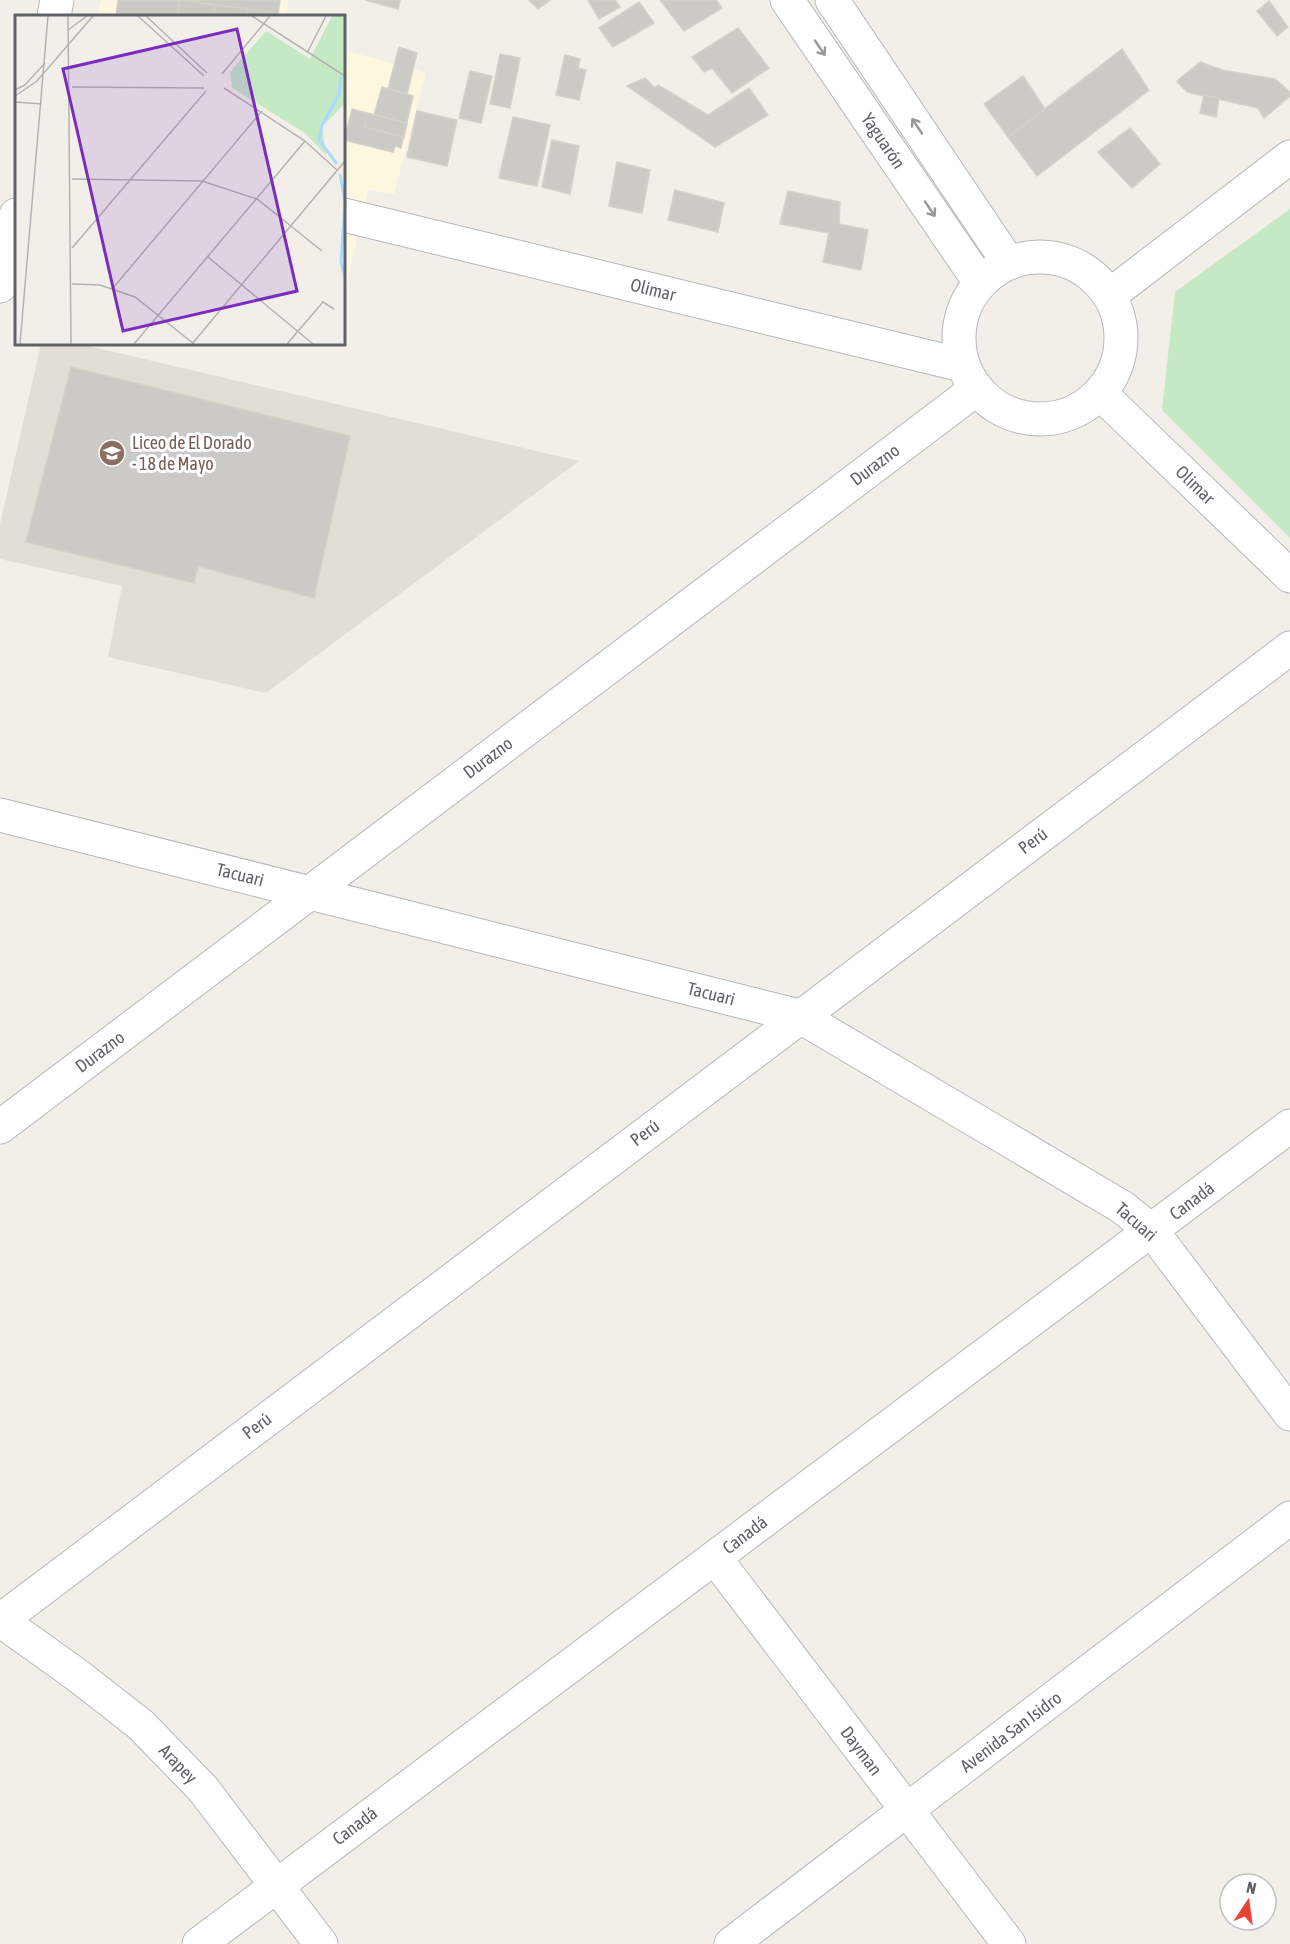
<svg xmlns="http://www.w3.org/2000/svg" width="1290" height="1944" font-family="'Asap Condensed',sans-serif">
  <rect width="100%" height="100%" fill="#f1efe8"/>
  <!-- commercial -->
  <g fill="#fef7e0">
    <path d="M101,0H288L287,16H97Z"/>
    <path d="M344,50L426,73L394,194L368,190L344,295Z"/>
  </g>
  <!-- education -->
  <path fill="#e1ded6" d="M41,344H80L579,461L266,693L108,657L122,586L0,559V524Z"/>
  <!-- green -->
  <path fill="#c5e8c5" d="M1290,209V538L1162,410L1175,292Z"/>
  <!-- building -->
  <g fill="#cccac5" stroke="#d6d1c6" stroke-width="1.5">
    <path d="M118,0H179L178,16H116Z"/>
    <path d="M179,0L215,5L214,16H178Z"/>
    <path d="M184,0H280L278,14Z"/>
    <path d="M365,0H400L398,9Z"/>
    <path d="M529,0H550L538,9Z"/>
    <path d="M588,0H615L620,7L599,19Z"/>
    <path d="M660,0H716L722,8L684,31Z"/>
    <path d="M1269,1L1288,27L1277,36L1257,11Z"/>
    <path d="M639,2L654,23L613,47L599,28Z"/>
    <path d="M215,5L248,9L247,16H214Z"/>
    <path d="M248,9L278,14V16H247Z"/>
    <path d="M738,28L769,68L732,93L712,68L704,72L692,57Z"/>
    <path d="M399,47L417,53L407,94L388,89Z"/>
    <path d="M1122,49L1149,90L1037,176L1008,137Z"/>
    <path d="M500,54L520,58L510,108L490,104Z"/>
    <path d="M565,55L580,59L578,68L586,70L579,100L556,95Z"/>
    <path d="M1200,62L1222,70L1275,79L1290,92V96L1264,118L1258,108L1187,92L1177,81Z"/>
    <path d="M470,71L492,76L481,123L459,118Z"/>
    <path d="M1023,76L1045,109L1008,137L984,104Z"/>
    <path d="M645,78L655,88L658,85L708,115L749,88L768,115L715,147L627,86Z"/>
    <path d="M382,87L413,96L401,148L395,146L393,152L344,140L352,109L374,115Z"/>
    <path d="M1204,95L1219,98L1216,117L1200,113Z"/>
    <path d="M417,111L457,120L447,166L407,157Z"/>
    <path d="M367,113L407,123L404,137L364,127Z"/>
    <path d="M513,117L550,125L537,186L499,178Z"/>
    <path d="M1130,128L1160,164L1132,188L1098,152Z"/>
    <path d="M552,140L579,146L570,194L542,187Z"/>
    <path d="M617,162L650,170L642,213L609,206Z"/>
    <path d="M675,190L724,203L718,232L668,220Z"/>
    <path d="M788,191L840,202L839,224L868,230L861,270L823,262L829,233L780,224Z"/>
    <path d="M71,367L350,436L314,598L198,566L194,583L26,542Z"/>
  </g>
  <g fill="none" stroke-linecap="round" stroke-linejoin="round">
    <defs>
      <g id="street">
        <path d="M787,0L979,281"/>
        <path d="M832,0L1008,262"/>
        <path d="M344,215L962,365"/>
        <circle cx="1040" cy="338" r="81"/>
        <path d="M1110,295L1290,157"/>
        <path d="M1101,394L1290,576"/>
        <path d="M0,815L799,1016L1122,1207L1152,1231L1290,1414"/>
        <path d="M0,1127L975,390"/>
        <path d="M715,1558L1009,1944"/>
        <path d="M0,1620L77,1675L141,1725L203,1789L321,1944"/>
        <path d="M1,1620L1290,648"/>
        <path d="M199,1944L1290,1126"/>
      </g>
      <g id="secondary">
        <path d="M54,16L57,0"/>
        <path d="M0,286L16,215"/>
        <path d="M731,1944L1290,1518"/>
      </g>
    </defs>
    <!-- street casing -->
    <use href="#street" stroke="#b5b8bc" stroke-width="35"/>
    <!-- secondary casing -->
    <use href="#secondary" stroke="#b6babf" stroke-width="35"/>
    <!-- street -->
    <use href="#street" stroke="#fff" stroke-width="33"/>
    <!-- secondary -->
    <use href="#secondary" stroke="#fff" stroke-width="33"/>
  </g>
  <!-- one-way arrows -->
  <defs><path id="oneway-shaft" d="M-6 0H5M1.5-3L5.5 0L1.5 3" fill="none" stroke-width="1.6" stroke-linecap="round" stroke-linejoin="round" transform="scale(1.5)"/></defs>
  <g stroke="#979a9d">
    <use href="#oneway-shaft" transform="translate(820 48) rotate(56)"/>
    <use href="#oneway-shaft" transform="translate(917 126) rotate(-124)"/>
    <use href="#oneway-shaft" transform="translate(930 209) rotate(56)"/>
  </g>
  <!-- icons -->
  <defs>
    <symbol id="school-disc" viewBox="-11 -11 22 22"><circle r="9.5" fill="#8d6e63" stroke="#fff"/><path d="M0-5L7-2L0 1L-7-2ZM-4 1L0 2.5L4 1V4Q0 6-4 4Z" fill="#fff"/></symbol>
  </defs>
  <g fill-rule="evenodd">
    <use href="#school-disc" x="97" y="438" width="30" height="30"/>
  </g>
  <g text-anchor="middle" stroke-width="6" stroke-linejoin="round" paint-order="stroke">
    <!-- street labels -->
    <g font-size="18" fill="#5f6368" stroke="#fff">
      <text transform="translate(883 141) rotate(56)" y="6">Yaguarón</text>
      <text transform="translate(653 290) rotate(14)" y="6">Olimar</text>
      <text transform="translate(875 465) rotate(-37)" y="6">Durazno</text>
      <text transform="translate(1195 485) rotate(44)" y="6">Olimar</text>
      <text transform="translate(488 758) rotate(-37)" y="6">Durazno</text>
      <text transform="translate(1033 841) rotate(-37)" y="6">Perú</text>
      <text transform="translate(240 875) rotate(14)" y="6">Tacuari</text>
      <text transform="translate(711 994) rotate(14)" y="6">Tacuari</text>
      <text transform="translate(100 1052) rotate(-37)" y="6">Durazno</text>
      <text transform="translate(645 1133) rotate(-37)" y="6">Perú</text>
      <text transform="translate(1192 1201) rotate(-37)" y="6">Canadá</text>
      <text transform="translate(1136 1222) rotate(41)" y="6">Tacuari</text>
      <text transform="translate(257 1426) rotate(-37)" y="6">Perú</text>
      <text transform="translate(745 1535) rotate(-37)" y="6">Canadá</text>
      <text transform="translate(1011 1732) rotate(-37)" y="6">Avenida San Isidro</text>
      <text transform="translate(861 1751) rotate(53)" y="6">Dayman</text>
      <text transform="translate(178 1764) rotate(46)" y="6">Arapey</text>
      <text transform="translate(355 1826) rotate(-37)" y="6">Canadá</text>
    </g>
    <!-- education labels -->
    <g font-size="18" fill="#785e54" stroke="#fff" text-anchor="start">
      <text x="132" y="449">Liceo de El Dorado<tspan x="132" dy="21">- 18 de Mayo</tspan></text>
    </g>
  </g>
  <!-- overview -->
  <g transform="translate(15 15)">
    <rect width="330" height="330" fill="#f1efe8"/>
    <path d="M317,1H330V88L307,112L311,140L290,118L217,73L215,57L251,16L295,44Z" fill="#c5e8c5"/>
    <path fill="none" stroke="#aadaff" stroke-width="3" d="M322,149L304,125L307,110L324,80L326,61M325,159L330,187L326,247L330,262"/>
    <path fill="none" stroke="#b3b3b1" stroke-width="1.5" d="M53,1L56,329M123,1L189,61M131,1L192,58M237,1L330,61M53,15L72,1M292,38L311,1M207,59L255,1M57,72L189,73M209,73L290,126L322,155M0,75L10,70L30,48M0,81L22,66L78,1M0,87L27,89M57,164L187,166L242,184L307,236M57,233L191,76M193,242L298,329M57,269L85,270L120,282L179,329M98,273L247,96M5,329L33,1M119,329L290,126M177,329L330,146M272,329L308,287L319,294"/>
    <path fill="#7b2cbf" fill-opacity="0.15" stroke="#7b2cbf" stroke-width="3" d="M222,14L282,276L108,316L48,54Z"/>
    <rect width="330" height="330" fill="none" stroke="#5f6368" stroke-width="3"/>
  </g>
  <!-- north arrow -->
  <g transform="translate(1248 1902) rotate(13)"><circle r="28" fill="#ffffff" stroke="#bfc1c3" stroke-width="1.5"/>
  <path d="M0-4.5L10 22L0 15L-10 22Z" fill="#ea4335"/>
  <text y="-9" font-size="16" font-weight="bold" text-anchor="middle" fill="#5f6368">N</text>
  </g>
</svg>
